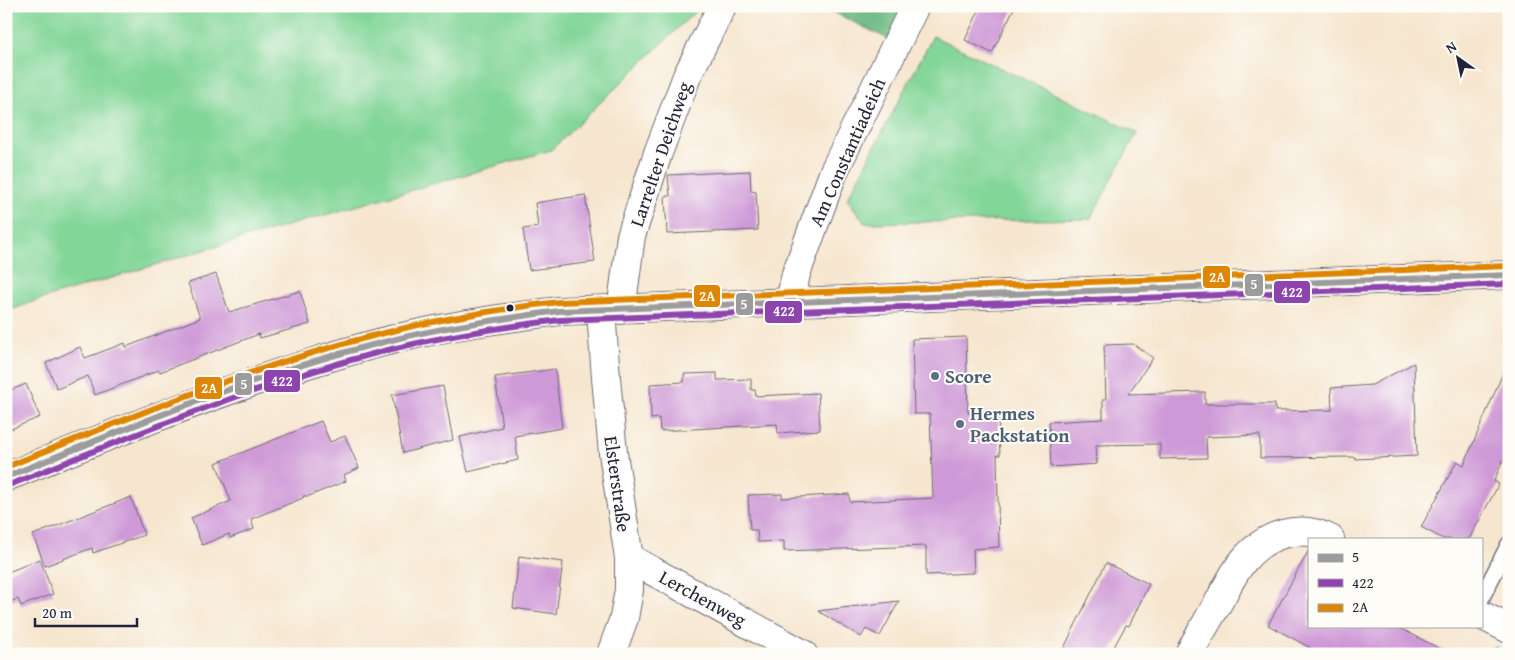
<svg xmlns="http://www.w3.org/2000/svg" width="1515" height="660" font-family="'Gentium Book Plus',serif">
  <rect width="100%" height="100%" fill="#fdfcf7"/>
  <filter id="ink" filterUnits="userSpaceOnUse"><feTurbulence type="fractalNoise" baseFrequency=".02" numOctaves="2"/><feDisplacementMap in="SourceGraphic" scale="10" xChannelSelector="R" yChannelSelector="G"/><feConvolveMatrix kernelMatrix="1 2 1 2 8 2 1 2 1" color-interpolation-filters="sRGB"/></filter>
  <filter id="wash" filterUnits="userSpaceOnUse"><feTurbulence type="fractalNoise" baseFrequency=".0096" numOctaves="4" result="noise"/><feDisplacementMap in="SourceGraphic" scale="20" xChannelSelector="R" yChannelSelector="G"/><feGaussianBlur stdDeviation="1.12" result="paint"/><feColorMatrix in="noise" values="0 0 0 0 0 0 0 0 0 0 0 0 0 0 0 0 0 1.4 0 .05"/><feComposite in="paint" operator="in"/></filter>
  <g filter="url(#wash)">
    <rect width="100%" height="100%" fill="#f6e6cf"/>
    <!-- green -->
    <g fill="#82d698" stroke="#527c6a">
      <path d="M6,6H701L551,150L238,240L35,301L6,312Z"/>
      <path d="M933,36L1137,133L1090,219L865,223L847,199Z"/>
    </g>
    <!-- forest -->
    <path fill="#69b780" stroke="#466c5e" d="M821,6H915L896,43Z"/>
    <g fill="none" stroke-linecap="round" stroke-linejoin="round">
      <!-- stream -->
      <path stroke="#45afc4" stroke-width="10" d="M1494,654L1495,651"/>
    </g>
    <g id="blocks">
      <!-- building -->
      <g fill="#ce99d7">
        <path d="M981,6H1015L992,53L965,40Z"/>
        <path d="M750,171L751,191L756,192L758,230L667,234L665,196H670L668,175Z"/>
        <path d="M585,195L595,262L529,270L523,229L538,227L535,203Z"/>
        <path d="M216,274L229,312L300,291L310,324L260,338L259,334L160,372L159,370L95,395L88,376L57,389L46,363L80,347L85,358L125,343L126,347L200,318L188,283Z"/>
        <path d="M966,337L968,413L998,412L1000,455H997L999,547L973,549L974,573L926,575V546L784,551V541L758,542L757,530H750L748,495L782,494V498L849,494L850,502L933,498L930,414H914L912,339Z"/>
        <path d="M1133,344L1153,358L1128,394L1205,392V404H1275V411L1332,410L1331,388L1372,385L1414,363L1417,456L1355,459V457L1260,458V435L1206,437L1207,458L1160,459V444L1096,445L1097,464L1051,467L1049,422L1103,419V399H1106L1104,345Z"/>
        <path d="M1508,361L1509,446L1494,481L1499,484L1469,539H1443L1421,527L1457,461L1464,465Z"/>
        <path d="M555,369L562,428L515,436L518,460L468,472L460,437L502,427L495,377Z"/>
        <path d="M717,373V380L751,379V390H755L756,396L818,393L820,430L778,433L777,424L660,431L659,418L651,419L650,384L684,382V374Z"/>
        <path d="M26,384L40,417L6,431V392Z"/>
        <path d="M443,386L453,440L403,453L392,395Z"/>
        <path d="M321,421L330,442L345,436L359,468L344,475L346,481L309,496H303V498L251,519L254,529L230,538L229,534L202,545L191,518L231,501L216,463Z"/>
        <path d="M131,497L144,535L93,553L92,548L45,566L33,535Z"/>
        <path d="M1309,550V626H1396L1450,654H1322L1268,625Z"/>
        <path d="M519,556L563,562L556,614L513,608Z"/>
        <path d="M40,559L53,594L21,606L18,599L6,603V573Z"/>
        <path d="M1106,563L1149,584L1129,626L1126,625L1110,654H1061Z"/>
        <path d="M899,601L880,636L866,629L861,637L818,611Z"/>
      </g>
    </g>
  </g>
  <g filter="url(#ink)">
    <use href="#blocks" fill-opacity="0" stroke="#6c676f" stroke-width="1"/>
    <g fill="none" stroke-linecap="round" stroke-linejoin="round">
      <defs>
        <path id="service" d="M1481,599L1509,544"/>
        <g id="minor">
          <path d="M790,302L796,274L834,171L915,6"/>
          <path d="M621,310L631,236L658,153L687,76L722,6"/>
          <path d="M601,311L606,378L613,453L629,558V590L624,618L611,654"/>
          <path d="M629,558L803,654"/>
          <path d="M1481,615L1509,629"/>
          <path d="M1189,654C1198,637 1208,620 1218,603C1226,589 1233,573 1244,560C1266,534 1299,523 1330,539"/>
        </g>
        <path id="tertiary" d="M6,477C98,440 189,403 282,372C321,360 359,347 399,338C452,325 505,318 559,311L1509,275"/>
      </defs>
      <!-- service casing -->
      <use href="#service" stroke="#6c676f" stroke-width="18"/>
      <!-- minor casing -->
      <use href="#minor" stroke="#6c676f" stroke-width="30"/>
      <!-- tertiary casing -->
      <use href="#tertiary" stroke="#6c676f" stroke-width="30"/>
      <!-- service -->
      <use href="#service" stroke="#fff" stroke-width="15"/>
      <!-- minor -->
      <use href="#minor" stroke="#fff" stroke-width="28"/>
      <!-- tertiary -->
      <use href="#tertiary" stroke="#fff" stroke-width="28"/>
      <defs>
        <path id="bus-1" d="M6,477C130,427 254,374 384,342C441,327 500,319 559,311L1509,275"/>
        <path id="bus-2" d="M9,485C132,436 256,384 384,351C442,336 501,327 560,320L1509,284"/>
        <path id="bus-3" d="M6,467C129,418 252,366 380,334C439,319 499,309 559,302L1509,266"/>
      </defs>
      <!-- bus-1 casing -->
      <use href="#bus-1" stroke="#fdfcf7" stroke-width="10"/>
      <!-- bus-2 casing -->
      <use href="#bus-2" stroke="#fdfcf7" stroke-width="10"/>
      <!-- bus-3 casing -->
      <use href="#bus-3" stroke="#fdfcf7" stroke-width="10"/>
      <!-- bus-1 -->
      <use href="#bus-1" stroke="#9c9c9d" stroke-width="6"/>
      <!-- bus-2 -->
      <use href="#bus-2" stroke="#8e44ad" stroke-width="6"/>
      <!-- bus-3 -->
      <use href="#bus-3" stroke="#de8606" stroke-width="6"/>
    </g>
  </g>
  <!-- markers -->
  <circle fill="#22223b" stroke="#fdfcf7" stroke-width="2" cx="510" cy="308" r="4.5"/>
  <g fill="#5c6f8a" stroke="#fdfcf7" stroke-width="2">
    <circle cx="935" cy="376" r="5"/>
    <circle cx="960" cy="424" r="5"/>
  </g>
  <g text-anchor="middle" stroke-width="4" stroke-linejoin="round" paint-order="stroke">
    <!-- street labels -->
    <g font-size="19" fill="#22223b" stroke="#fdfcf7">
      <text transform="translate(847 152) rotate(-66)" y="7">Am Constantiadeich</text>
      <text transform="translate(660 154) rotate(-71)" y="7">Larrelter Deichweg</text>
      <text transform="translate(618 484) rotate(82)" y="7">Elsterstraße</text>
      <text transform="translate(703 598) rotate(29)" y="7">Lerchenweg</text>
    </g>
    <!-- service labels -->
    <g font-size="19" font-weight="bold" fill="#4e5e75" stroke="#fdfcf7" text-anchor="start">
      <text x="945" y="383">Score</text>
      <text x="970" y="420">Hermes<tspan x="970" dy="22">Packstation</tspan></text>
    </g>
  </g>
  <g stroke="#fdfcf7" stroke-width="2">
    <rect x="1202" y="265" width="29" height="24" rx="5" fill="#de8606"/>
    <rect x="1244" y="273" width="20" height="24" rx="5" fill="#9c9c9d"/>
    <rect x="1273" y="280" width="38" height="24" rx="5" fill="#8e44ad"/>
    <rect x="693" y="284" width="28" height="24" rx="5" fill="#de8606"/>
    <rect x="735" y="292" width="19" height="24" rx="5" fill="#9c9c9d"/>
    <rect x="764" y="300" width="39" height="24" rx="5" fill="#8e44ad"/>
    <rect x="263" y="369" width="38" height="24" rx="5" fill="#8e44ad"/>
    <rect x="234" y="372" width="19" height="24" rx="5" fill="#9c9c9d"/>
    <rect x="194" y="376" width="29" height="24" rx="5" fill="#de8606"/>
  </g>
  <g font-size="14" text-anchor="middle" font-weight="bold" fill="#fff">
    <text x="1217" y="282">2A</text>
    <text x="1254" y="289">5</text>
    <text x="1292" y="297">422</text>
    <text x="707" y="301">2A</text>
    <text x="744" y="309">5</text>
    <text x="784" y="316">422</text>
    <text x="282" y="386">422</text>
    <text x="244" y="389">5</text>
    <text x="209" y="393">2A</text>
  </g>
  <!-- margin -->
  <rect width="1515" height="660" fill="none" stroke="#fdfcf7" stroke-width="25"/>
  <!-- legend -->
  <rect x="1308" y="538" width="175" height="90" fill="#fdfcf7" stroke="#a5a5ac"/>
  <rect x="1318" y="554" width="25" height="8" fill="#9c9c9d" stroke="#a5a5ac"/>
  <text x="1352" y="562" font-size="15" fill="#22223b">5</text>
  <rect x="1318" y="579" width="25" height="8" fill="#8e44ad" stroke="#a5a5ac"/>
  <text x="1352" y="588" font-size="15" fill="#22223b">422</text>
  <rect x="1318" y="604" width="25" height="8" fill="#de8606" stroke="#a5a5ac"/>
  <text x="1352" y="612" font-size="15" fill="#22223b">2A</text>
  <!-- north arrow -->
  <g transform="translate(1458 58) rotate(327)" stroke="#fdfcf7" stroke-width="4" paint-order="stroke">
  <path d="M0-4L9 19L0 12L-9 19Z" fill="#22223b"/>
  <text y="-8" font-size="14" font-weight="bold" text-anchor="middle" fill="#22223b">N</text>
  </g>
  <!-- scale -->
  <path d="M35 618v8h102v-8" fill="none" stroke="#22223b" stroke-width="2.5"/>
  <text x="42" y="618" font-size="15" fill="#22223b" stroke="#fdfcf7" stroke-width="4" paint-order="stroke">20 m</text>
</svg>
